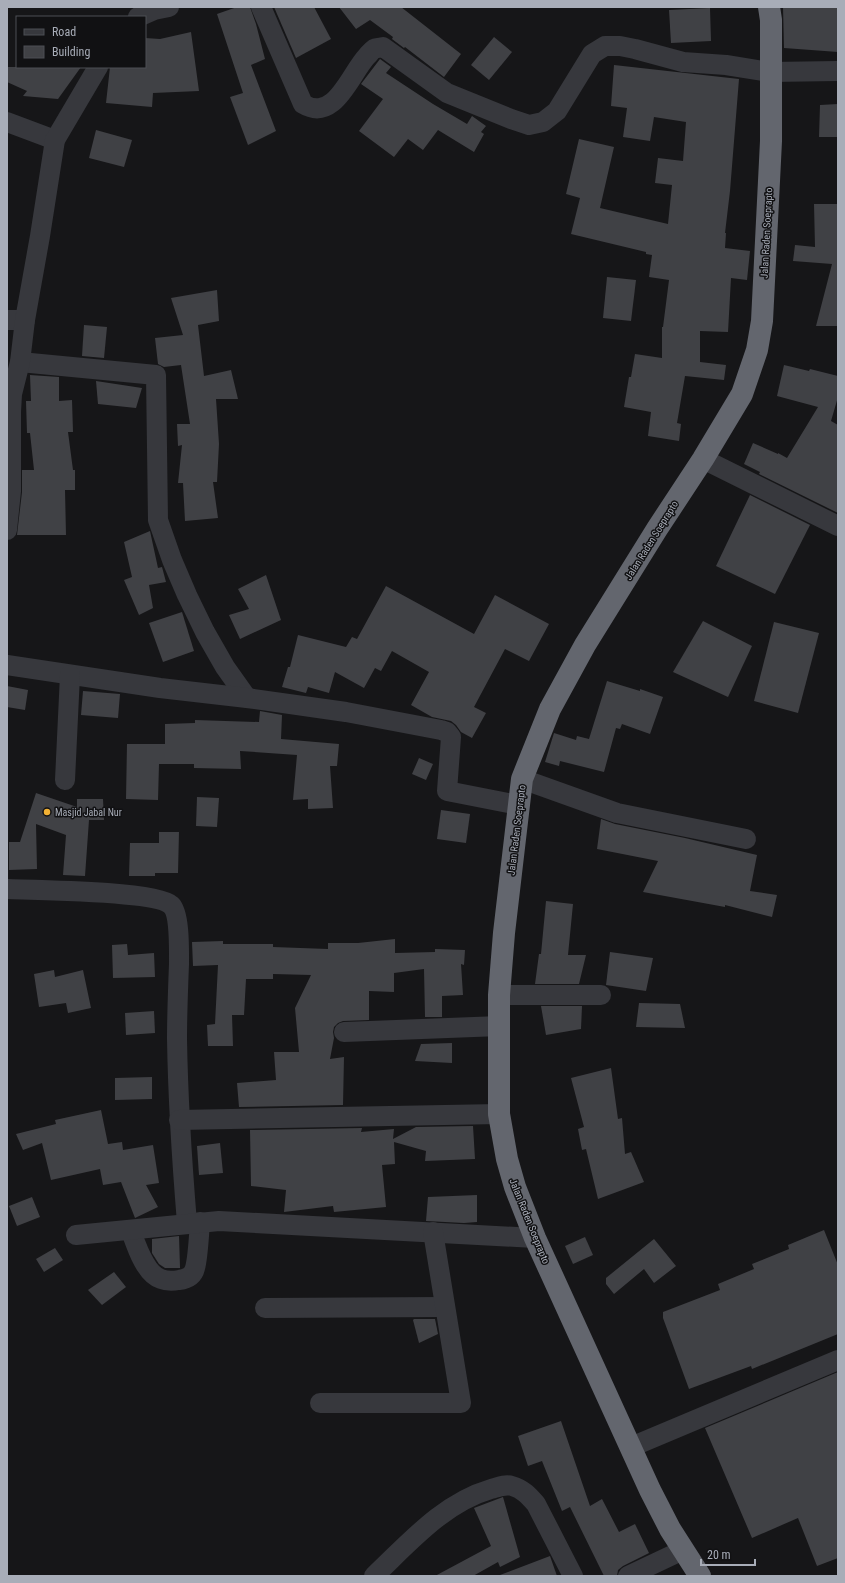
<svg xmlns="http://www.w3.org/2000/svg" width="845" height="1583" font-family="'Roboto Condensed',sans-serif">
  <rect width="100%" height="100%" fill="#161618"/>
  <!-- building -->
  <g fill="#404145">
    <path d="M237,7H250L256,24L265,59L251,65L276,131L248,145L230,97L243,93L217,14Z"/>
    <path d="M274,7H314L331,39L296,58Z"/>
    <path d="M339,7H401L461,54L444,77L405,47L404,48L392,39L393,37L370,20L356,29Z"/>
    <path d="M783,7H838V52L784,48Z"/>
    <path d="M710,8L711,41L671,43L669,10Z"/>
    <path d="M191,32L199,91L153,93L152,107L106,103L110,67H145V38L160,39Z"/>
    <path d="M494,37L512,52L489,80L471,65Z"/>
    <path d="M380,59L391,67L386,73L433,104L467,124L472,116L486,126L481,132L484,134L474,152L438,130L423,150L408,139L394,157L359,131L383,99L361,84Z"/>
    <path d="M614,65L739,79L730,191L725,233H726L725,248L750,251L747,280L731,278L728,332L700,331V362L726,365L724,380L685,376L677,423L681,424L679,441L648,436L651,412L624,407L629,377H631L635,354L662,358V327H663L669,280L649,277L652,255L646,254V252L571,234L580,198L566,194L579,139L614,147L600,208L668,224L672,185L655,183L658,158L683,161L686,122L654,117L650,141L623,137L627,108L611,106Z"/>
    <path d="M7,67H81L58,99L23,96L27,91L7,82Z"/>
    <path d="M838,104V137H819L820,105Z"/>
    <path d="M96,130L132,140L124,167L89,158Z"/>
    <path d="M814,204H838V326H816L832,264L793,261L795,245L815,247Z"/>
    <path d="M607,277L636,280L631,321L603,318Z"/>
    <path d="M217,290L219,321L198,325L204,376L231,370L238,399H216L219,444L217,482H213L218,518L185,521L183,483H178L182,445L178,446L177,424H190L181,365L164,367L158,364L155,338L183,335L171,298Z"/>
    <path d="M84,325L107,327L104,358L82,356Z"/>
    <path d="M784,365L809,371L810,369L838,376V397L831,421L838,425V513L759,474L760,472L744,464L753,443L778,454V453L787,458L818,407L777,396Z"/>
    <path d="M30,375L59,377V401L72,400L73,432H68L73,470H75V490H65L66,535H17L22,492V470H34L30,433H27L26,401H31Z"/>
    <path d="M96,381L142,388L136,408L98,404Z"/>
    <path d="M750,495L810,525L775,594L716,566Z"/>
    <path d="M150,531L158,568L162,567L166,582L149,585L153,608L139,615L124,580L132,577L124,542Z"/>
    <path d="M266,575L281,620L240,639L229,615L249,609L238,589Z"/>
    <path d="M386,586L474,634L495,595L549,624L529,661L505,649L474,707L486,713L472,738L461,732L456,725L451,721L432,717L411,705L429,672L392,651L381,671L375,668L364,688L335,672L329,693L308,687L306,693L282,687L288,667H290L298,635L346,647L352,637L357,639Z"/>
    <path d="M182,612L194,651L163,662L149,623Z"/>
    <path d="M703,621L752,646L728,697L673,672Z"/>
    <path d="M774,622L819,633L798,713L754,701Z"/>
    <path d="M607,681L640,691V689L663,697L650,734L622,724L620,729L616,728L604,772L560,761L559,766L545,762L554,733L576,740L577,736L589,739Z"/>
    <path d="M7,686L28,690L25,710L7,707Z"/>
    <path d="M83,691L120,694L118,718L81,715Z"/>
    <path d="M260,711L282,715L281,739L339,744L337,766H330L333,808L308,809V799L293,800L297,755L240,751L241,769L194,768V764H159L158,800L126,799L127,744H165V724L195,723V720L259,722Z"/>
    <path d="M419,758L433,764L426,780L412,774Z"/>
    <path d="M36,793L77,807V799H103L104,820H89L85,876L63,875L66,835L36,824L37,869L9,870V842H20Z"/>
    <path d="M197,797L219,798L217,827L196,826Z"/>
    <path d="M441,810L470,814L466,843L437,839Z"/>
    <path d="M601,819L615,824L685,838L757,855L750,891L777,895L772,917L725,905V907L643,892L658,861L597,849Z"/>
    <path d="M159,832H179L178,873H155V876H129L130,843H159Z"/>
    <path d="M546,901L573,904L568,955H586L579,984H535L539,954H541Z"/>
    <path d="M395,939V953L435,952V949L465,950L464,965L461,964L463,995L442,996V1017H425L424,969L394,973V992L369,991V1020L343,1021L338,1023L334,1027L333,1032L334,1038L330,1059L344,1057L343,1105L239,1107L237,1083L276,1080L274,1052H299L295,1008L311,975L273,974V979H246L244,1015H232L233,1046H208L207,1025L215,1024L218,965L193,966L192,942L223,941V944H273V947L328,949V943H358Z"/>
    <path d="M127,944L128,955L154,953L155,977L113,978L112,945Z"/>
    <path d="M610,952L653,958L646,991L606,985Z"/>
    <path d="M54,970L55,977L83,970L91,1008L68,1013L66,1003L39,1007L34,974Z"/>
    <path d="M639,1003L680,1004L685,1028L636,1027Z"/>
    <path d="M541,1006H582L581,1029L546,1035Z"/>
    <path d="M154,1011L155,1033L126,1035L125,1013Z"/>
    <path d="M452,1043V1063L415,1061L421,1044Z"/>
    <path d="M611,1068L618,1119L622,1118L625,1154L631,1152L644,1182L598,1199L586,1149L582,1150L578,1129L584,1127L571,1078Z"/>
    <path d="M152,1077V1099L115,1100V1078Z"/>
    <path d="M101,1110L108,1144L122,1142L123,1150L153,1145L159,1183L146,1185L158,1207L135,1218L121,1182L103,1185L100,1169L51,1180L42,1143L23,1150L16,1134L56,1124L55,1120Z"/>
    <path d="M473,1126L475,1159L425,1161L426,1151L394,1142L395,1164L382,1165L386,1207L334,1212L333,1206L284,1212L286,1190L251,1186L250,1130L362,1128L361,1132L394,1129L393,1139L416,1127Z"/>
    <path d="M220,1143L223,1173L199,1175L197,1146Z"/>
    <path d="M477,1195V1222L464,1223L426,1221L428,1197Z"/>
    <path d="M32,1197L40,1217L17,1226L9,1206Z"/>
    <path d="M824,1230L838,1265V1334L752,1369L751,1366L689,1389L663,1318V1312L720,1290L718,1284L754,1269L752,1264L789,1249L788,1245Z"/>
    <path d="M179,1236L180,1268H165L159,1264L152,1253V1239Z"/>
    <path d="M585,1237L593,1255L573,1264L565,1246Z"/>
    <path d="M654,1239L676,1266L654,1283L644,1269L614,1294L606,1284V1278Z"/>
    <path d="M55,1248L63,1260L44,1272L36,1259Z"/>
    <path d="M114,1272L126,1287L102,1305L88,1290Z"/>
    <path d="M414,1319H435L438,1334L419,1343L413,1320Z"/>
    <path d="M838,1372V1558L817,1566L798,1518L752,1538L705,1428Z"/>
    <path d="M561,1421L590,1506L602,1499L619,1532L635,1524L649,1553L623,1566L618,1570L617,1576H604L570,1507L562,1511L542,1461L528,1466L518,1436Z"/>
    <path d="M503,1497L520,1557L500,1567L498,1562L473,1576H435L491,1546L474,1508Z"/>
    <path d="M550,1556L557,1576H500V1575Z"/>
  </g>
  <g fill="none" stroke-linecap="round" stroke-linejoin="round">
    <!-- minor -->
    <g stroke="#37383d" stroke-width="20">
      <path d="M261,7L303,104C335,123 350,74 367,56C369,54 371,51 374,49C376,48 380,48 383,47L447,93L511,119L529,125L543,122L557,111L592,54L605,46H620L635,49L683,62L726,65L770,72L838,71"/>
      <path d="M138,17L154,10L169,7"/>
      <path d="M7,122L55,140"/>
      <path d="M7,320H25"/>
      <path d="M20,362L156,375L158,520L172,560L187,595L205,632L225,667L247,698"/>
      <path d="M703,459L838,526"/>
      <path d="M7,530L11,491V412L12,394L20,362L25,320L40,236L55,140L98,67"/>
      <path d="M7,665L160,688L247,698L346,712L441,730L447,732L451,737L447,791L518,805"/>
      <path d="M522,779L617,813L746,839"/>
      <path d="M65,780L70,675"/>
      <path d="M7,889C34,890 156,891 171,905C180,913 179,952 179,964C178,989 177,1014 177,1039C178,1101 182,1162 187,1223"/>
      <path d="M499,995H601"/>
      <path d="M344,1032L500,1026"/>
      <path d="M179,1120L499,1114"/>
      <path d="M131,1231C136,1245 145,1274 161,1279C166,1281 173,1281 179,1280C187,1279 193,1276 195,1268C198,1258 199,1234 200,1222"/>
      <path d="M76,1235L219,1221L535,1238"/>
      <path d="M265,1308L445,1307"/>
      <path d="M320,1403H461L433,1232"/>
      <path d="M631,1447L838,1360"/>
      <path d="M374,1576C409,1543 443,1503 491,1489C498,1487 505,1484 512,1486C523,1489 529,1496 536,1504L573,1576"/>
      <path d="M628,1576L683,1550"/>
    </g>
    <!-- highway -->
    <path stroke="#63666e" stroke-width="22" d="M700,1576L670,1529L650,1490L535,1238L515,1187L507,1159L499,1114V995L504,933L522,779L550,709L585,645L657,529L703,459L742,394L757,350L762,321L771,141V20L769,7"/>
  </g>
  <!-- markers -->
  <circle fill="#f2b134" stroke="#111113" stroke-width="1.5" cx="47" cy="812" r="4"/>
  <g text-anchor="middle" stroke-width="3" stroke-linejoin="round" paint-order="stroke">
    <!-- street labels -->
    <g font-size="10" fill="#a8adb8" stroke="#111113">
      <text transform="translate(766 233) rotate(-87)" y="4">Jalan Raden Soeprapto</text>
      <text transform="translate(651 540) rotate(-58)" y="4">Jalan Raden Soeprapto</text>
      <text transform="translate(516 830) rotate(-83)" y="4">Jalan Raden Soeprapto</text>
      <text transform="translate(530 1221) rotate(68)" y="4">Jalan Raden Soeprapto</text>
    </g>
    <!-- poi labels -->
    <g font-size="10" fill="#a8adb8" stroke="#111113" text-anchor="start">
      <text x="55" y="816">Masjid Jabal Nur</text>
    </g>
  </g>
  <!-- border -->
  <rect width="845" height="1583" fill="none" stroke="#a8adb8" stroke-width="16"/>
  <!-- legend -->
  <rect x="16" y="16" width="130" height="52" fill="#111113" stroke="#4d4f55"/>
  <rect x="24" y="29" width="20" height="6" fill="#37383d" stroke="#4d4f55"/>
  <text x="52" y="36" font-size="12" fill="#a8adb8">Road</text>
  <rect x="24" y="46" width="20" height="12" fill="#404145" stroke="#4d4f55"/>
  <text x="52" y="56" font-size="12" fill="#a8adb8">Building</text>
  <!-- scale -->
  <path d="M701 1559v6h54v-6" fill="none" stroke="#a8adb8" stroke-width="2"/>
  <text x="707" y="1559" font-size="12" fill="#a8adb8" stroke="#111113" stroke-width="3" paint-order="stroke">20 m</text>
</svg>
